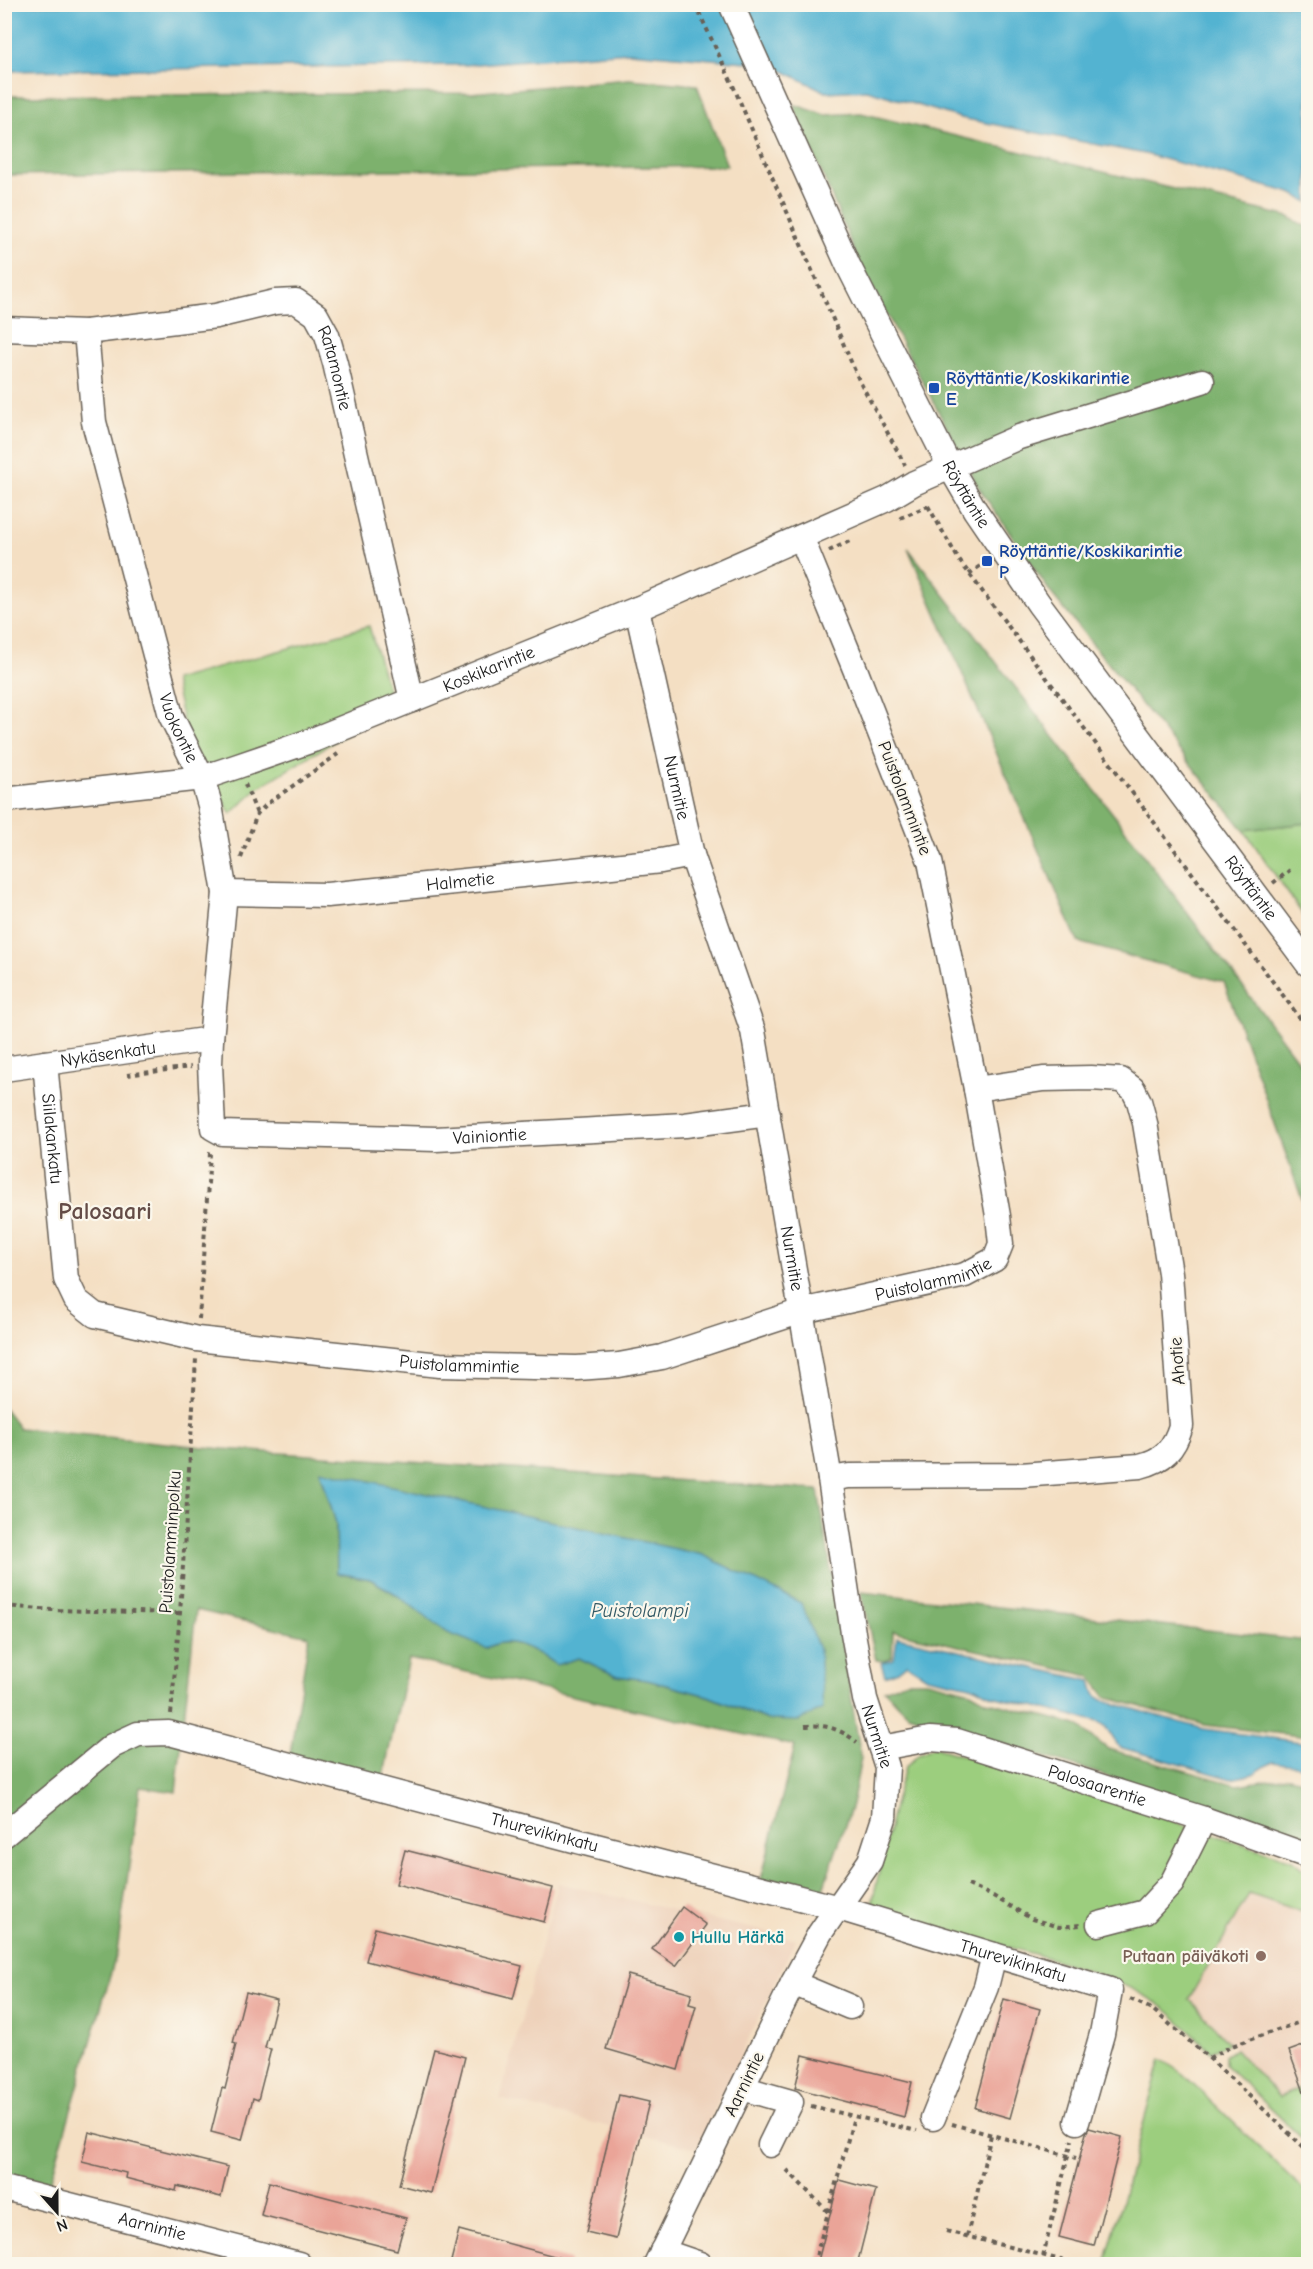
<svg xmlns="http://www.w3.org/2000/svg" width="1313" height="2269" font-family="'Comic Neue',sans-serif">
  <rect width="100%" height="100%" fill="#fbf7ec"/>
  <filter id="ink" filterUnits="userSpaceOnUse"><feTurbulence type="fractalNoise" baseFrequency=".0167" numOctaves="2"/><feDisplacementMap in="SourceGraphic" scale="12" xChannelSelector="R" yChannelSelector="G"/><feConvolveMatrix kernelMatrix="1 2 1 2 8 2 1 2 1" color-interpolation-filters="sRGB"/></filter>
  <filter id="wash" filterUnits="userSpaceOnUse"><feTurbulence type="fractalNoise" baseFrequency=".008" numOctaves="4" result="noise"/><feDisplacementMap in="SourceGraphic" scale="24" xChannelSelector="R" yChannelSelector="G"/><feGaussianBlur stdDeviation="1.35" result="paint"/><feColorMatrix in="noise" values="0 0 0 0 0 0 0 0 0 0 0 0 0 0 0 0 0 1.4 0 .05"/><feComposite in="paint" operator="in"/></filter>
  <g filter="url(#wash)">
    <rect width="100%" height="100%" fill="#f4dfc3"/>
    <!-- built -->
    <g fill="#eed1ba">
      <path d="M558,1883L796,1939L696,2149L500,2099Z"/>
      <path d="M1249,1894L1308,1914V2095L1302,2087L1279,2097L1189,1999Z"/>
    </g>
    <!-- green -->
    <g fill="#9cce7e" stroke="#5c754d" stroke-width="1.5">
      <path d="M369,626L393,706L259,787L231,814L186,736L174,680Z"/>
      <path d="M1308,823V922L1244,830Z"/>
      <path d="M933,1747L1043,1779L1292,1860L1308,1873V1914L1249,1894L1189,1999L1229,2043L1211,2051C1194,2036 1178,2018 1160,2005C1122,1980 1080,1967 1038,1955C982,1940 925,1926 872,1903L894,1806L905,1768L919,1754Z"/>
      <path d="M1235,2049L1279,2097L1303,2087L1305,2093L1308,2095V2144L1225,2065V2056Z"/>
      <path d="M1161,2059L1183,2074L1308,2194V2264H1105Z"/>
    </g>
    <!-- forest -->
    <g fill="#7db16d" stroke="#4c6644" stroke-width="1.5" fill-rule="evenodd">
      <path d="M629,79L697,85L727,166L5,175V96L470,93Z"/>
      <path d="M793,104L825,115L861,113L1289,217L1308,228V823L1244,830L1051,593L979,488L859,262Z"/>
      <path d="M908,548L1114,815L1308,1074V1216L1224,982L1078,942Z"/>
      <path d="M4,1408L19,1428L223,1449L818,1490L861,1758L852,1805L817,1906L758,1891L795,1746L409,1659L380,1791L288,1767L309,1636L196,1610L176,1792L140,1787L117,1952L49,2186L5,2172ZM320,1471L768,1720L708,1696L647,1680L617,1676L579,1658L556,1665C542,1655 519,1640 501,1643C497,1643 491,1646 487,1648L370,1579L337,1573L336,1523Z"/>
      <path d="M861,1592L1308,1641V1737L1205,1725L1106,1697L1090,1676L893,1631L892,1657L884,1661L876,1660Z"/>
      <path d="M906,1681H927L971,1692L986,1701L1077,1725L1108,1749L1237,1785L1289,1777L1308,1781V1839L908,1714L884,1690Z"/>
    </g>
    <!-- water -->
    <g fill="#52b3d1" stroke="#376876" stroke-width="1.5">
      <path d="M4,5H1308V202L1291,193L1145,154L961,118L867,90L826,92L769,64L629,52L465,65L5,71Z"/>
      <path d="M320,1470L703,1555L801,1603L819,1649L823,1709L799,1721L768,1720L708,1696L647,1680L617,1676L579,1658L556,1665C542,1655 520,1640 501,1643C497,1643 491,1646 487,1648L448,1633L394,1593L370,1579L337,1573L336,1523Z"/>
      <path d="M897,1637L1091,1681L1095,1694L1102,1700L1204,1729L1308,1743V1767L1272,1762L1253,1774L1232,1779L1119,1747L1105,1726L1099,1722L992,1696L975,1687L927,1677L907,1664L898,1671L885,1676L881,1663L894,1659Z"/>
    </g>
    <g id="blocks">
      <!-- building -->
      <g fill="#eaa498">
        <path d="M405,1850L553,1888L544,1922L396,1884Z"/>
        <path d="M682,1907L706,1925L676,1966L652,1949Z"/>
        <path d="M375,1928L522,1966L513,1999L366,1961Z"/>
        <path d="M628,1975L692,1993L689,2004L696,2006L678,2070L606,2049Z"/>
        <path d="M246,1992L277,2000L265,2048L271,2049L258,2100L253,2098L242,2140L211,2132L222,2088L225,2089L236,2044L233,2043Z"/>
        <path d="M1004,1999L1040,2009L1010,2118L975,2108Z"/>
        <path d="M1308,2044V2099L1307,2100L1289,2051Z"/>
        <path d="M434,2049L465,2057L431,2193L399,2185Z"/>
        <path d="M803,2055L912,2082L904,2117L795,2088Z"/>
        <path d="M619,2095L649,2102L616,2239L586,2232Z"/>
        <path d="M1089,2128L1122,2137L1094,2246L1059,2237L1086,2133Z"/>
        <path d="M89,2132L228,2167L221,2197L177,2186L176,2191L125,2178L126,2173L82,2162Z"/>
        <path d="M839,2180L876,2190L857,2265H817Z"/>
        <path d="M269,2182L406,2218L397,2250L261,2215Z"/>
        <path d="M459,2230L569,2260V2265H464L451,2261Z"/>
      </g>
    </g>
  </g>
  <g filter="url(#ink)">
    <use href="#blocks" fill-opacity="0" stroke="#686056" stroke-width="1.5"/>
    <g fill="none" stroke-linecap="round" stroke-linejoin="round">
      <defs>
        <g id="minor">
          <path id="s1" d="M731,4L848,265L950,467L975,510L1039,604L1308,964"/>
          <path id="s2" d="M4,329L86,332L216,316L275,302L296,301L316,315L327,335L335,363L412,700"/>
          <path id="s3" d="M86,332L94,422L171,716L202,778L210,805L225,893L211,1039L210,1064L213,1128L222,1133L436,1139L685,1125L768,1114"/>
          <path id="s4" d="M637,609L692,855L753,1031L830,1479L853,1633L865,1699L887,1767L884,1818L870,1861L820,1933L793,1983L656,2264"/>
          <path id="s5" d="M4,800L202,778L238,766L313,740L637,609L887,499L914,483L1019,437L1202,381"/>
          <path id="s6" d="M225,893L327,895L661,861L692,855"/>
          <path id="s7" d="M45,1063L66,1279L76,1300L95,1315L197,1339L440,1365L577,1368L619,1365L662,1357L802,1311L965,1275L995,1259L1001,1244L998,1216L976,1089L930,861L855,669L801,537"/>
          <path id="s8" d="M4,1069L211,1039"/>
          <path d="M830,1479L849,1476L1021,1475L1140,1466C1164,1460 1174,1449 1181,1426L1170,1273L1145,1123L1139,1101L1133,1089L1121,1080L1091,1078L1043,1079L976,1089"/>
          <path id="s9" d="M881,1748L930,1739L957,1741L1204,1819L1308,1856"/>
          <path id="s10" d="M4,1835L112,1746L138,1734L169,1733L581,1842L839,1908L1110,1990L1102,2034L1077,2122"/>
          <path d="M1099,1924L1145,1912L1172,1883L1204,1819"/>
          <path d="M793,1983L850,2007"/>
          <path d="M742,2088L791,2102L770,2145"/>
          <path d="M933,2118L986,1987L994,1955"/>
          <path id="s11" d="M4,2188L299,2264"/>
          <path d="M662,2251L700,2264"/>
        </g>
      </defs>
      <!-- minor casing -->
      <use href="#minor" stroke="#686056" stroke-width="27"/>
      <!-- path -->
      <g stroke="#686056" stroke-width="4" stroke-dasharray="4.5 4.5" stroke-linecap="butt">
        <path d="M695,4L732,83L858,378L905,465"/>
        <path d="M928,506L959,560L1308,1029"/>
        <path d="M900,518L928,506"/>
        <path d="M829,551L852,540"/>
        <path d="M969,574L987,561"/>
        <path d="M245,784L257,814"/>
        <path d="M241,858L257,814L267,804L338,754"/>
        <path d="M1273,883L1290,870"/>
        <path d="M127,1075L191,1067"/>
        <path d="M199,1319L210,1153L212,1150"/>
        <path d="M4,1606L52,1610L180,1613"/>
        <path d="M171,1714L180,1613L196,1359"/>
        <path d="M805,1726C826,1724 840,1729 857,1742"/>
        <path d="M968,1885L993,1896L1032,1919L1059,1927L1080,1925"/>
        <path d="M1130,1999L1152,2009L1209,2058L1308,2151"/>
        <path d="M1209,2058L1232,2046L1308,2019"/>
        <path d="M811,2106L917,2131"/>
        <path d="M952,2124L1076,2158"/>
        <path d="M787,2170L828,2212"/>
        <path d="M946,2231L1077,2264"/>
        <path d="M967,2236L991,2135"/>
        <path d="M1043,2256L1072,2140"/>
        <path d="M814,2264L854,2117"/>
      </g>
      <!-- minor -->
      <use href="#minor" stroke="#fff" stroke-width="24"/>
    </g>
  </g>
  <!-- markers -->
  <g fill="#1a4fb4" stroke="#fbf7ec" stroke-width="2">
    <rect x="928" y="382" width="12" height="12" rx="3"/>
    <rect x="981" y="555" width="12" height="12" rx="3"/>
  </g>
  <circle fill="#0f9aa8" stroke="#fbf7ec" stroke-width="2" cx="679" cy="1937" r="6"/>
  <circle fill="#8d6e63" stroke="#fbf7ec" stroke-width="2" cx="1261" cy="1956" r="6"/>
  <g text-anchor="middle" stroke-width="4.5" stroke-linejoin="round" paint-order="stroke">
    <!-- street labels -->
    <g font-size="18" fill="#1c1c1c" stroke="#fbf7ec">
      <text dy="6" stroke="none"><textPath href="#s2" startOffset="376">Ratamontie</textPath></text>
      <text dy="6" stroke="none"><textPath href="#s1" startOffset="544">Röyttäntie</textPath></text>
      <text dy="6" stroke="none"><textPath href="#s5" startOffset="506">Koskikarintie</textPath></text>
      <text dy="6" stroke="none"><textPath href="#s3" startOffset="408">Vuokontie</textPath></text>
      <text dy="6" stroke="none"><textPath href="#s4" startOffset="183">Nurmitie</textPath></text>
      <text transform="translate(905 798) rotate(69)" y="6">Puistolammintie</text>
      <text dy="6" stroke="none"><textPath href="#s6" startOffset="236">Halmetie</textPath></text>
      <text dy="6" stroke="none"><textPath href="#s1" startOffset="1030">Röyttäntie</textPath></text>
      <text dy="6" stroke="none"><textPath href="#s8" startOffset="105">Nykäsenkatu</textPath></text>
      <text dy="6" stroke="none"><textPath href="#s3" startOffset="1095">Vainiontie</textPath></text>
      <text dy="6" stroke="none"><textPath href="#s7" startOffset="76">Siilakankatu</textPath></text>
      <text dy="6" stroke="none"><textPath href="#s4" startOffset="669">Nurmitie</textPath></text>
      <text dy="6" stroke="none"><textPath href="#s7" startOffset="1119">Puistolammintie</textPath></text>
      <text transform="translate(1177 1361) rotate(-94)" y="6">Ahotie</text>
      <text dy="6" stroke="none"><textPath href="#s7" startOffset="633">Puistolammintie</textPath></text>
      <text transform="translate(170 1542) rotate(-86)" y="6">Puistolamminpolku</text>
      <text dy="6" stroke="none"><textPath href="#s4" startOffset="1155">Nurmitie</textPath></text>
      <text dy="6" stroke="none"><textPath href="#s9" startOffset="224">Palosaarentie</textPath></text>
      <text dy="6" stroke="none"><textPath href="#s10" startOffset="588">Thurevikinkatu</textPath></text>
      <text dy="6" stroke="none"><textPath href="#s10" startOffset="1074">Thurevikinkatu</textPath></text>
      <text transform="translate(744 2084) rotate(-64)" y="6">Aarnintie</text>
      <text dy="6" stroke="none"><textPath href="#s11" startOffset="153">Aarnintie</textPath></text>
    </g>
    <!-- transit labels -->
    <g font-size="18" font-weight="bold" fill="#164399" stroke="#fbf7ec" text-anchor="start">
      <text x="946" y="384">Röyttäntie/Koskikarintie<tspan x="946" dy="21">E</tspan></text>
      <text x="999" y="557">Röyttäntie/Koskikarintie<tspan x="999" dy="21">P</tspan></text>
    </g>
    <!-- culture labels -->
    <g font-size="18" font-weight="bold" fill="#0d838f" stroke="#fbf7ec" text-anchor="start">
      <text x="691" y="1943">Hullu Härkä</text>
    </g>
    <!-- education labels -->
    <g font-size="18" font-weight="bold" fill="#785e54" stroke="#fbf7ec" text-anchor="end">
      <text x="1249" y="1962">Putaan päiväkoti</text>
    </g>
    <!-- water labels -->
    <g font-size="20" font-style="italic" fill="#325864" stroke="#fbf7ec">
      <text x="640" y="1617">Puistolampi</text>
    </g>
    <!-- district labels -->
    <g font-size="24" font-weight="bold" fill="#644c47" stroke="#fbf7ec">
      <text x="105" y="1219">Palosaari</text>
    </g>
  </g>
  <!-- margin -->
  <rect width="1313" height="2269" fill="none" stroke="#fbf7ec" stroke-width="24"/>
  <!-- north arrow -->
  <g transform="translate(57 2212) rotate(159)" stroke="#fbf7ec" stroke-width="4.5" paint-order="stroke">
  <path d="M0-4.5L10 22L0 15L-10 22Z" fill="#1c1c1c"/>
  <text y="-9" font-size="16" font-weight="bold" text-anchor="middle" fill="#1c1c1c">N</text>
  </g>
</svg>
